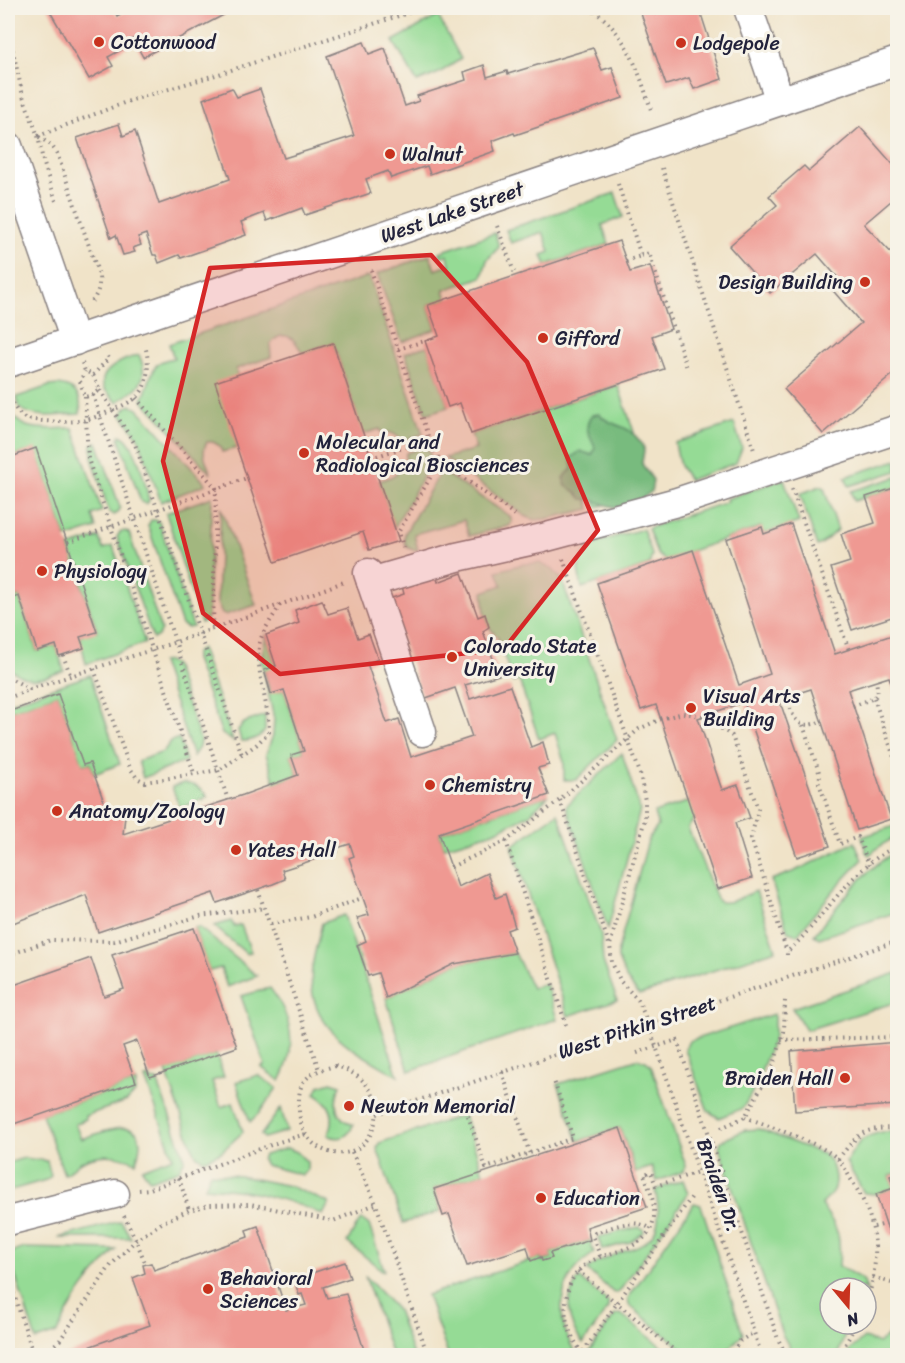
<svg xmlns="http://www.w3.org/2000/svg" width="905" height="1363" font-family="Sriracha,sans-serif">
  <rect width="100%" height="100%" fill="#f7f3e8"/>
  <filter id="ink" filterUnits="userSpaceOnUse"><feTurbulence type="fractalNoise" baseFrequency=".0167" numOctaves="2"/><feDisplacementMap in="SourceGraphic" scale="12" xChannelSelector="R" yChannelSelector="G"/><feConvolveMatrix kernelMatrix="1 2 1 2 8 2 1 2 1" color-interpolation-filters="sRGB"/></filter>
  <filter id="wash" filterUnits="userSpaceOnUse"><feTurbulence type="fractalNoise" baseFrequency=".008" numOctaves="4" result="noise"/><feDisplacementMap in="SourceGraphic" scale="24" xChannelSelector="R" yChannelSelector="G"/><feGaussianBlur stdDeviation="1.35" result="paint"/><feColorMatrix in="noise" values="0 0 0 0 0 0 0 0 0 0 0 0 0 0 0 0 0 1.4 0 .05"/><feComposite in="paint" operator="in"/></filter>
  <g filter="url(#wash)">
    <rect width="100%" height="100%" fill="#f0e3c8"/>
    <!-- green -->
    <g fill="#95db95" stroke="#5c7e68" stroke-width="1.5">
      <path d="M438,16L461,59L439,73L417,82L393,41Z"/>
      <path d="M615,193L623,217L602,225L609,244L546,265L542,255L550,252L543,232L511,243L506,230Z"/>
      <path d="M495,233L499,247L487,260L482,277L444,290L447,299L428,305L436,329L402,342L377,274L430,255L435,270L450,265L448,255L441,256L440,252Z"/>
      <path d="M369,276L423,434L403,441C395,434 391,431 381,433L380,429L363,434L333,343L302,353C295,338 284,328 270,344L271,357L236,369L237,375V448L222,452L220,446L213,442H207C200,452 207,463 211,474L142,400C148,390 151,368 159,363C163,360 169,359 174,358L169,344Z"/>
      <path d="M427,346L448,407L426,414L405,353Z"/>
      <path d="M139,355C151,380 137,390 117,402C113,398 107,393 104,388C96,370 127,358 139,355Z"/>
      <path d="M59,385C77,388 82,397 80,414C59,415 37,420 19,408L17,397L49,386Z"/>
      <path d="M618,385L641,453L646,493L597,507L593,495L586,496L590,509L546,519L534,520L525,516L445,458L476,449L471,434Z"/>
      <path d="M8,402C16,436 45,428 73,428L102,511L92,515L96,528L66,538L36,449L14,456L11,447L8,448Z"/>
      <path d="M131,405L138,409L206,484L161,502L138,437L122,415L125,408Z"/>
      <path d="M734,423L742,448L736,463L689,480L680,466L675,443Z"/>
      <path d="M120,435C136,440 146,485 149,501L146,504L141,502L119,438Z"/>
      <path d="M97,442L120,507L118,512L114,515L109,512L92,458V444Z"/>
      <path d="M427,446L432,461L394,528L379,481L396,475V472L405,462L406,453Z"/>
      <path d="M897,460V471L849,486L845,477Z"/>
      <path d="M441,471L510,516L512,522L509,526L469,536L464,520L414,534L418,550C407,551 403,544 405,533Z"/>
      <path d="M897,477V488V487L854,501L851,491Z"/>
      <path d="M784,479L799,522L764,534L761,527L665,560L657,554L648,528L727,502L726,499Z"/>
      <path d="M820,486L824,488L838,530C830,534 826,543 817,546L800,494Z"/>
      <path d="M212,497L208,615L205,621L201,623L166,513Z"/>
      <path d="M221,507L256,605L225,615L222,614L217,603Z"/>
      <path d="M151,520H155L159,522L193,627L188,628L182,625L148,526Z"/>
      <path d="M643,529L652,555L649,565L582,588C581,582 578,575 579,569C581,540 620,536 643,529Z"/>
      <path d="M125,531L129,533L161,630L158,636L153,639L117,537L120,532Z"/>
      <path d="M99,537L103,549L113,546L145,643L86,664L80,637L97,631L69,547Z"/>
      <path d="M539,563L552,569L562,580L617,740L576,780H564V762L555,733L539,739L519,680L513,682L498,638L489,627L485,614L483,592L502,585L497,571L523,564Z"/>
      <path d="M19,596L37,651L56,645L64,671C37,679 33,685 8,668V600Z"/>
      <path d="M266,635L276,666L264,671L271,693L284,690L304,751L291,755L298,775L275,783L266,754L273,735L274,719L261,659Z"/>
      <path d="M201,648L233,741L222,734L195,659V654Z"/>
      <path d="M168,661L174,665L200,739L199,747L193,757L161,662Z"/>
      <path d="M90,675L120,764L94,774L90,763L83,765L58,694L8,712V703Z"/>
      <path d="M265,715V731C257,739 252,741 241,741L238,730L244,723Z"/>
      <path d="M179,738L186,761L143,778L138,761L163,752L171,741Z"/>
      <path d="M622,753L640,810L608,929L566,806Z"/>
      <path d="M183,783C196,784 201,788 208,797L180,808L172,787Z"/>
      <path d="M549,795L529,815L494,832L444,847L439,833Z"/>
      <path d="M690,801L695,818L688,828L718,901C729,906 745,895 756,891L776,950L639,995L626,978L618,959V950L649,837L658,826L654,813Z"/>
      <path d="M558,813L601,934L603,961L617,1000L568,1016L512,846Z"/>
      <path d="M897,825V836L883,844L869,855L866,852L862,837Z"/>
      <path d="M855,842L862,860L834,890L797,935L788,932L771,880L795,871Z"/>
      <path d="M897,851V912L819,938L814,935C839,905 862,870 897,851Z"/>
      <path d="M344,915L398,1076C355,1051 305,1028 312,968C314,953 319,937 322,923Z"/>
      <path d="M231,921L234,926L241,925L251,952L247,954L214,926Z"/>
      <path d="M199,927L257,976L227,987L221,968L209,971L194,928Z"/>
      <path d="M515,953L532,988L546,984L557,1019L409,1071L386,998L454,964Z"/>
      <path d="M897,973V1004L893,1003L806,1030L792,1008Z"/>
      <path d="M270,988C292,1016 298,1048 280,1081L261,1067L265,1065L241,996Z"/>
      <path d="M774,1014V1036L756,1086L743,1108L719,1118L708,1111L685,1049L689,1041Z"/>
      <path d="M216,1054L224,1077L212,1081L221,1107L233,1103L243,1132L221,1152L204,1160L196,1155L191,1144L166,1071Z"/>
      <path d="M636,1059L646,1061L651,1066L686,1166L682,1172L657,1181L652,1167L636,1172L620,1128L578,1141L558,1084Z"/>
      <path d="M258,1075L277,1088L259,1113L250,1122L236,1082Z"/>
      <path d="M150,1077L151,1081L157,1080L185,1159L179,1170L150,1180L142,1169L173,1157L145,1078Z"/>
      <path d="M136,1082L135,1093L127,1101L85,1116L86,1119L75,1124L81,1139C106,1131 154,1110 136,1162C116,1154 98,1152 79,1163C73,1167 70,1172 64,1174L42,1114Z"/>
      <path d="M331,1082L341,1085C332,1102 335,1118 353,1125C349,1137 339,1141 328,1135C337,1117 332,1104 315,1094L319,1086Z"/>
      <path d="M281,1108L287,1131L264,1138L261,1135Z"/>
      <path d="M464,1115L483,1173L434,1189L441,1211L403,1223L377,1148L379,1143Z"/>
      <path d="M759,1129L823,1154C834,1161 839,1182 831,1194C829,1198 824,1202 821,1205C839,1228 841,1237 839,1266L863,1280L867,1290L866,1294V1288H830V1324H851L844,1336L838,1355H794L782,1334L719,1148L721,1141L745,1130Z"/>
      <path d="M882,1132H897V1173L890,1176L894,1188L876,1194L864,1193L846,1162C858,1143 859,1137 882,1132Z"/>
      <path d="M287,1148L297,1152L307,1162V1171L302,1175L265,1165L262,1160L264,1155Z"/>
      <path d="M24,1158L47,1161L51,1176L46,1180L8,1191V1163Z"/>
      <path d="M210,1173L240,1176L290,1186L329,1203L323,1215C285,1197 247,1190 205,1187Z"/>
      <path d="M683,1180L688,1194L619,1292L614,1293L587,1270C623,1240 672,1258 655,1190Z"/>
      <path d="M694,1203L701,1205L743,1334L723,1355H690L629,1305L628,1298Z"/>
      <path d="M361,1219L369,1225L384,1270L383,1271L347,1242Z"/>
      <path d="M121,1221L131,1238H58Z"/>
      <path d="M639,1227L643,1229L644,1232L630,1242L602,1250L598,1237Z"/>
      <path d="M590,1240L594,1253C557,1278 553,1317 576,1354L575,1355H448L427,1295L541,1257L542,1261L552,1259L550,1253Z"/>
      <path d="M25,1248L116,1250C89,1279 74,1297 57,1333L36,1340L8,1253Z"/>
      <path d="M365,1276L397,1310L413,1355H392Z"/>
      <path d="M579,1278L608,1302V1308L583,1344C567,1322 563,1302 579,1278Z"/>
      <path d="M621,1314L672,1355H587L615,1315Z"/>
      <path d="M897,1324V1355H849V1351L864,1338L879,1343L897,1327Z"/>
    </g>
    <!-- forest -->
    <path fill="#78bb7e" stroke="#4d6e5c" stroke-width="1.5" d="M599,414C612,428 627,423 639,440C641,443 644,446 644,449C644,454 642,459 642,464L653,480L651,492C642,499 628,509 616,507C603,506 598,499 582,499L576,492L566,486L563,478L572,469L571,458L580,451L592,455L595,448C590,434 582,429 592,415Z"/>
    <g id="blocks">
      <!-- building -->
      <g fill="#ef9992">
        <path d="M48,8H113L117,16L132,8H237L143,57L133,39L130,40L132,44L108,57L113,66L89,79Z"/>
        <path d="M639,8H699L722,79L694,89L689,78L666,85Z"/>
        <path d="M364,42L369,54L385,48L405,106L419,101L417,96L466,80L464,72L484,65L487,77L507,71L508,74L593,48L602,70L612,67L623,98L515,135L514,133L492,141L495,151L430,174L427,166L391,178L388,171L366,179L371,193L305,215L302,208L267,221L264,213L241,222L246,235L181,258L179,255L159,263L156,255H153L146,234L138,237L141,245L133,248L135,252L123,255L116,235L111,238L77,138L119,124L123,136L135,131L159,204L230,179L203,99L232,88L237,97L260,89L284,158L354,136L327,56Z"/>
        <path d="M860,127L898,170V195L864,224L898,260V370L823,434L784,389L861,323L829,286L838,278L817,254L770,293L729,246L777,205L769,196L804,166L809,171Z"/>
        <path d="M619,241L630,272L650,266L671,329L652,336L664,369L471,434L460,403L448,407L425,341L439,336L428,305Z"/>
        <path d="M333,343L399,541L369,550L363,532L275,562L215,382Z"/>
        <path d="M11,446L14,456L36,448L97,632L80,637L84,648L59,656L56,645L37,651L19,596L8,600V448Z"/>
        <path d="M897,487L898,615L852,630L831,568L850,562L841,534L875,523L866,497Z"/>
        <path d="M791,524L835,654L898,633V701L889,677L848,690L891,819L857,830L811,689L779,699L830,846L797,857L744,702L698,718L722,790L738,785L750,818L735,823L752,878L718,889L656,705L641,710L597,583L693,550L739,685L770,674L726,539L762,527L764,534Z"/>
        <path d="M435,572L438,582L462,573L478,617L485,614L489,627L483,631L499,675L465,685L470,699L510,686L531,747L543,742L549,765L538,768L549,795L439,833L458,887L487,873L496,898L505,894L515,927L507,930L515,953L454,964L386,998L378,973L368,976L357,945L366,941L357,918L369,915L349,858L354,856L350,844L337,848L338,852L282,870L285,879L273,884L217,903L213,893L98,932L86,895L8,925V712L58,694L83,765L90,763L108,813L126,808L123,834L243,795L298,775L291,755L304,751L284,690L271,694L264,670L276,666L266,635L299,623L295,610L322,600L328,614L347,608L358,638L369,634L378,659L367,663L387,723L399,719L411,757L472,737L455,688L423,699L389,599L404,594L401,582Z"/>
        <path d="M194,928L237,1047L150,1077L137,1041L123,1046L136,1082L8,1126V987L91,958L104,996L124,989L112,955Z"/>
        <path d="M898,1042V1105L795,1111L791,1051Z"/>
        <path d="M620,1128L647,1207L587,1227L590,1240L550,1253L552,1258L542,1261L541,1257L531,1261L527,1247L467,1266L449,1214L443,1216L434,1189Z"/>
        <path d="M898,1173V1234L890,1236L876,1194L894,1188L890,1176Z"/>
        <path d="M258,1226L286,1310L306,1305L302,1294L299,1295L294,1279L345,1262L350,1278L323,1287L327,1298L346,1294L366,1356H63L150,1325L133,1278L145,1273L143,1265L151,1263L154,1270L248,1237L246,1230Z"/>
      </g>
    </g>
  </g>
  <g filter="url(#ink)">
    <use href="#blocks" fill-opacity="0" stroke="#898282" stroke-width="1.5"/>
    <g fill="none" stroke-linecap="round" stroke-linejoin="round">
      <defs>
        <g id="minor">
          <path d="M748,8L780,101"/>
          <path d="M8,146L75,341"/>
          <path d="M8,363L898,61"/>
          <path d="M368,573L422,732"/>
          <path d="M371,582L457,557L543,538L677,502L898,429"/>
          <path d="M8,1221L115,1194"/>
        </g>
      </defs>
      <!-- minor casing -->
      <use href="#minor" stroke="#898282" stroke-width="31"/>
      <!-- path -->
      <g stroke="#898282" stroke-width="4" stroke-dasharray="1.5 4.5" stroke-linecap="butt">
        <path d="M9,8L12,47L23,96L38,136L43,161L56,201"/>
        <path d="M115,8L119,16"/>
        <path d="M589,8C626,30 639,71 651,110"/>
        <path d="M38,136L129,101L222,73L423,8"/>
        <path d="M39,137L51,145L57,153L99,275C100,287 98,294 90,304"/>
        <path d="M662,168L754,450"/>
        <path d="M618,184L641,256L626,261"/>
        <path d="M497,226L514,272"/>
        <path d="M641,256L649,253L687,368"/>
        <path d="M371,270L429,439L440,461L518,517"/>
        <path d="M398,349L425,341"/>
        <path d="M82,363L85,371L93,375L100,390L93,395L85,397L80,381L85,371"/>
        <path d="M93,375L109,358L108,356"/>
        <path d="M100,390L135,444L242,755"/>
        <path d="M8,392C11,401 16,413 25,418C36,422 74,423 85,420C94,419 130,403 136,398C149,387 150,361 145,346"/>
        <path d="M93,395L228,800"/>
        <path d="M85,397L88,459L194,773"/>
        <path d="M136,398L216,488L213,629"/>
        <path d="M371,458L429,439"/>
        <path d="M792,489L849,650"/>
        <path d="M68,542L247,478"/>
        <path d="M403,548L399,531L440,461"/>
        <path d="M563,559L640,773L645,801V819L610,945L612,963L621,982L638,1000L648,1023L762,1356"/>
        <path d="M63,655L71,677"/>
        <path d="M94,669L130,768L137,778L145,782L219,770L256,745L269,732C269,704 256,674 259,647C260,633 273,618 280,605"/>
        <path d="M8,677L30,689L176,642L344,582"/>
        <path d="M786,697C794,718 796,732 822,721"/>
        <path d="M8,698L29,690"/>
        <path d="M874,698L898,769"/>
        <path d="M853,706L874,698L878,693L876,681"/>
        <path d="M803,725L820,775L819,783L840,844L858,837L869,865"/>
        <path d="M560,800L609,944"/>
        <path d="M506,841L566,1025"/>
        <path d="M451,867L506,841L560,800L639,729L661,719L683,713L703,716L732,736L758,809L751,838L787,952"/>
        <path d="M258,890L319,1070"/>
        <path d="M271,924L311,917L362,898"/>
        <path d="M8,955L51,940L114,941L200,916L265,908"/>
        <path d="M787,955V952C824,920 851,865 898,846"/>
        <path d="M781,1040L898,1037"/>
        <path d="M637,1053L677,1040L778,1339L787,1356"/>
        <path d="M335,1066C367,1074 388,1103 370,1135C356,1160 322,1159 306,1135C300,1125 298,1111 299,1099C299,1093 301,1083 306,1079C314,1071 324,1069 335,1066Z"/>
        <path d="M502,1072L531,1157"/>
        <path d="M466,1110L486,1168L573,1138L554,1081"/>
        <path d="M377,1114L898,941"/>
        <path d="M745,1117C768,1126 821,1143 838,1159C843,1164 847,1172 850,1178C879,1221 881,1257 866,1306"/>
        <path d="M721,1128L745,1117L774,1064L784,1032L785,999"/>
        <path d="M352,1152L376,1204L428,1356"/>
        <path d="M838,1159C860,1132 862,1128 898,1128"/>
        <path d="M179,1178L189,1210"/>
        <path d="M139,1190L150,1189L279,1142L306,1134"/>
        <path d="M124,1216L136,1240L146,1265"/>
        <path d="M874,1227L886,1224"/>
        <path d="M600,1256L593,1237L595,1233C613,1227 634,1217 651,1229"/>
        <path d="M578,1271L681,1356"/>
        <path d="M8,1276L34,1356"/>
        <path d="M873,1277L898,1285"/>
        <path d="M582,1353C571,1337 563,1320 566,1301C573,1241 634,1264 651,1228C659,1210 650,1191 644,1174L651,1172L656,1186L698,1172"/>
        <path d="M41,1356L60,1340L111,1265L136,1240L163,1222L189,1210L209,1205L250,1204L333,1221L376,1204"/>
        <path d="M580,1356L693,1195"/>
        <path d="M729,1356L740,1341L753,1333"/>
        <path d="M843,1356L845,1345L856,1324"/>
      </g>
      <!-- minor -->
      <use href="#minor" stroke="#fff" stroke-width="28"/>
    </g>
  </g>
  <!-- marked area -->
  <path fill="#d62828" fill-opacity="0.2" stroke="#d62828" stroke-width="4.5" stroke-linejoin="round" d="M431,255L527,362L598,530L504,649L280,674L203,613L163,461L210,268Z"/>
  <!-- markers -->
  <g fill="#c8321e" stroke="#f7f3e8" stroke-width="2">
    <circle cx="99" cy="42" r="6"/>
    <circle cx="681" cy="43" r="6"/>
    <circle cx="390" cy="154" r="6"/>
    <circle cx="865" cy="282" r="6"/>
    <circle cx="543" cy="338" r="6"/>
    <circle cx="304" cy="453" r="6"/>
    <circle cx="42" cy="571" r="6"/>
    <circle cx="452" cy="657" r="6"/>
    <circle cx="691" cy="708" r="6"/>
    <circle cx="430" cy="785" r="6"/>
    <circle cx="57" cy="811" r="6"/>
    <circle cx="236" cy="850" r="6"/>
    <circle cx="845" cy="1078" r="6"/>
    <circle cx="349" cy="1106" r="6"/>
    <circle cx="541" cy="1198" r="6"/>
    <circle cx="208" cy="1289" r="6"/>
  </g>
  <g text-anchor="middle" stroke-width="6" stroke-linejoin="round" paint-order="stroke">
    <!-- poi labels -->
    <g font-size="20" fill="#22223b" stroke="#f7f3e8" text-anchor="start">
      <text x="111" y="49">Cottonwood</text>
      <text x="693" y="50">Lodgepole</text>
      <text x="402" y="161">Walnut</text>
      <text x="853" y="289" text-anchor="end">Design Building</text>
      <text x="555" y="345">Gifford</text>
      <text x="316" y="449">Molecular and<tspan x="316" dy="23">Radiological Biosciences</tspan></text>
      <text x="54" y="578">Physiology</text>
      <text x="464" y="653">Colorado State<tspan x="464" dy="23">University</tspan></text>
      <text x="703" y="703">Visual Arts<tspan x="703" dy="23">Building</tspan></text>
      <text x="442" y="792">Chemistry</text>
      <text x="69" y="818">Anatomy/Zoology</text>
      <text x="248" y="857">Yates Hall</text>
      <text x="833" y="1085" text-anchor="end">Braiden Hall</text>
      <text x="361" y="1113">Newton Memorial</text>
      <text x="553" y="1205">Education</text>
      <text x="220" y="1285">Behavioral<tspan x="220" dy="23">Sciences</tspan></text>
    </g>
    <!-- street labels -->
    <g font-size="20" fill="#22223b" stroke="#f7f3e8">
      <text transform="translate(452 212) rotate(-19)" y="7">West Lake Street</text>
      <text transform="translate(637 1027) rotate(-18)" y="7">West Pitkin Street</text>
      <text transform="translate(719 1185) rotate(71)" y="7">Braiden Dr.</text>
    </g>
  </g>
  <!-- margin -->
  <rect width="905" height="1363" fill="none" stroke="#f7f3e8" stroke-width="30"/>
  <!-- north arrow -->
  <g transform="translate(848 1306) rotate(161)"><circle r="28" fill="#f7f3e8" stroke="#a29fa3" stroke-width="1.5"/>
  <path d="M0-4.5L10 22L0 15L-10 22Z" fill="#c8321e"/>
  <text y="-9" font-size="16" font-weight="bold" text-anchor="middle" fill="#22223b">N</text>
  </g>
</svg>
